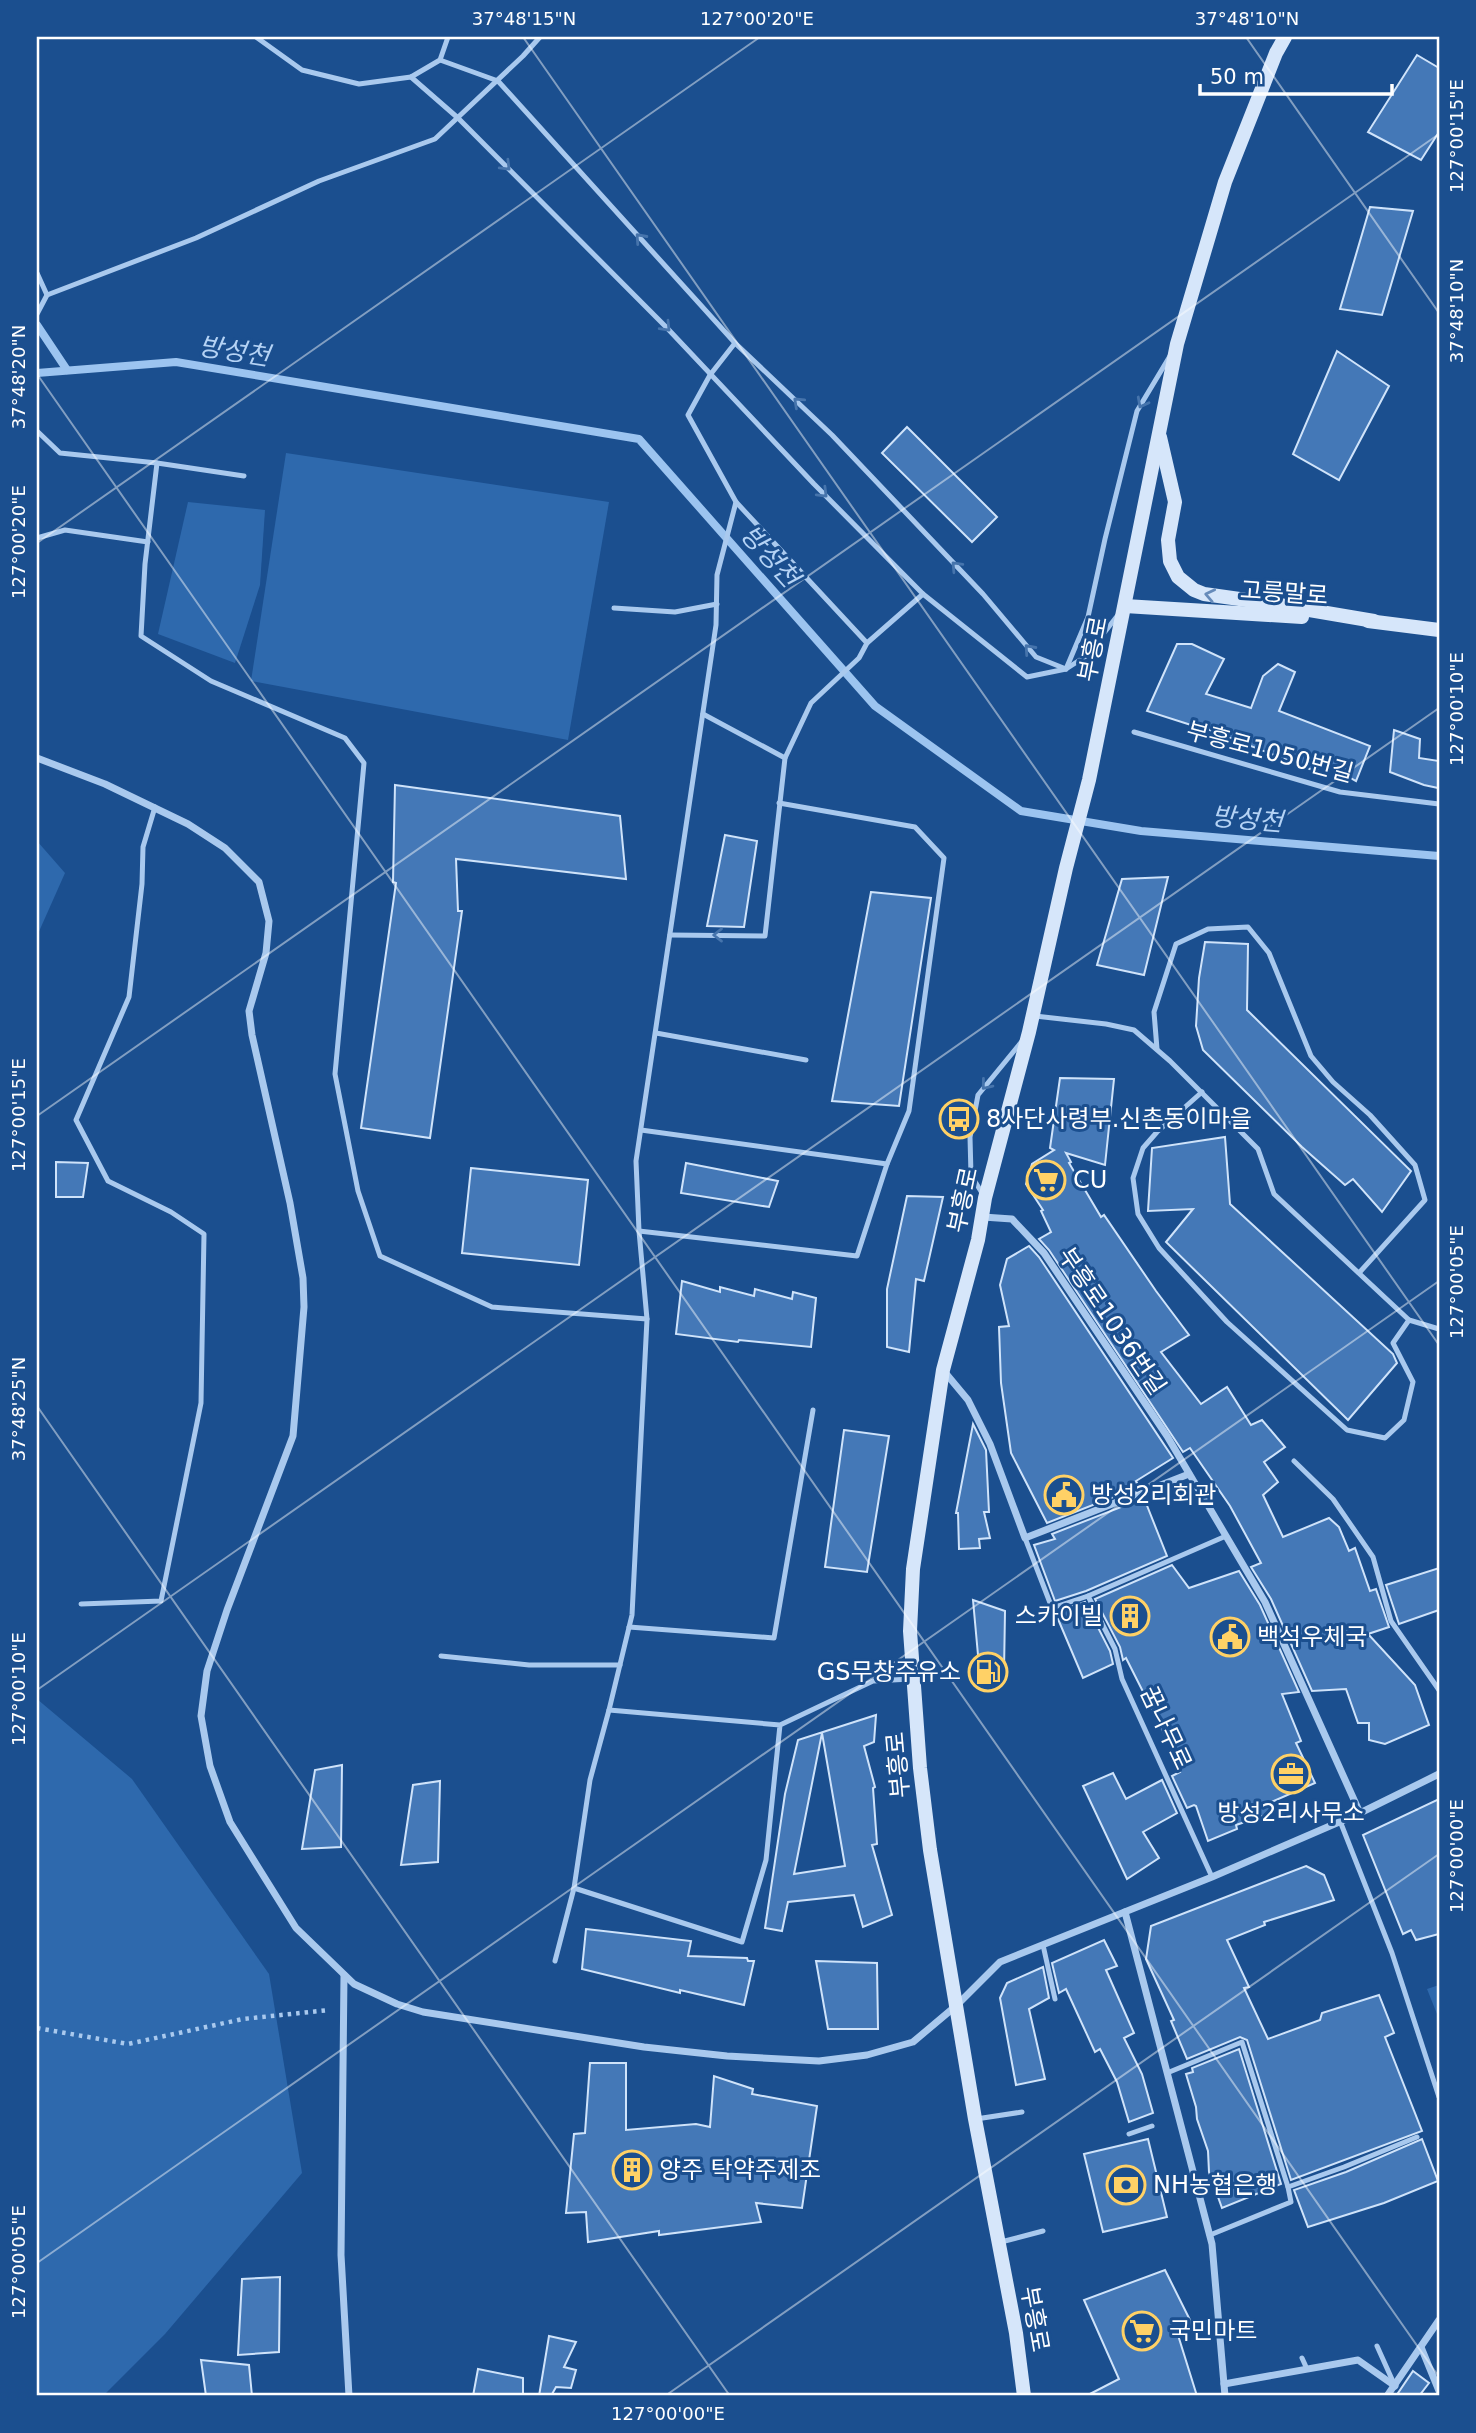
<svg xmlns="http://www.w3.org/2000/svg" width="1476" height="2433" font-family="'DejaVu Sans','Noto Sans KR',sans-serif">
  <rect width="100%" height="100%" fill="#1b4f8f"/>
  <!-- green -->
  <g fill="#2e69ad">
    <path d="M286,453L609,502L568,740L251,681Z"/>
    <path d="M188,502L265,510L260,585L235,663L158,634Z"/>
    <path d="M37,841L65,873L37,936Z"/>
    <path d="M37,1699L132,1779L269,1974L302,2173L165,2334L103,2396H37Z"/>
    <path d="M1439,1985V2019L1427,1989Z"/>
  </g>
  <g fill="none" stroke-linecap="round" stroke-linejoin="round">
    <!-- stream -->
    <g stroke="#9cc4f0" stroke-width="8">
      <path d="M37,325L67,370"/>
      <path d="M37,373L176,362L639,439L875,706L1021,811L1141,831L1439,856"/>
    </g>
  </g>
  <!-- building -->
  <g fill="#4478b7" stroke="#cfe3fa" stroke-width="2" fill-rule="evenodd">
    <path d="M1417,55L1439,68V132L1421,160L1368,132Z"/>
    <path d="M1370,207L1413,211L1382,315L1340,309Z"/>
    <path d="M1337,351L1389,386L1339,480L1293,454Z"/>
    <path d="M907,427L997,517L972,542L882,453Z"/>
    <path d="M1177,644H1192L1224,659L1206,694L1251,708L1263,676L1278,664L1295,672L1279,711L1370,746L1356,781L1324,763L1315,771L1192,723L1191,725L1147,711Z"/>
    <path d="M1394,730L1420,739L1419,758L1439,761L1438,788L1424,785L1390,772Z"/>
    <path d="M395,785L620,816L626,879L456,859L458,911H462L430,1138L361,1128L396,883L393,882Z"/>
    <path d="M725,835L757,841L744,927L707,926Z"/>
    <path d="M1168,877L1144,975L1097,965L1122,879Z"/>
    <path d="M871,892L931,898L899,1106L832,1101Z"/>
    <path d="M1205,942L1248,944L1247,1010L1411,1171L1382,1212L1353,1179L1345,1185L1302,1147L1203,1050L1196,1026L1199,978Z"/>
    <path d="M1060,1078L1114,1079L1105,1165L1066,1153L1071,1162L1069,1163L1101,1217L1104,1215L1156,1291L1189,1335L1161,1352L1201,1404L1227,1387L1251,1425L1262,1420L1285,1447L1264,1462L1278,1482L1263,1495L1283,1537L1329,1518L1339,1527L1349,1551L1355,1548L1370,1591L1376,1589L1389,1627L1368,1634L1415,1685L1429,1725L1385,1744L1369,1740V1723H1358L1346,1689L1312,1691L1271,1599L1251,1567L1261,1563L1230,1506L1190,1448L1183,1452L1049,1250L1039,1239L1051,1232L1041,1211L1043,1210L1026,1184L1032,1164L1054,1150L1050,1148Z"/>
    <path d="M1225,1137L1230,1204L1393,1354L1397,1363L1348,1420L1166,1242L1193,1209L1148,1211L1152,1148Z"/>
    <path d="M56,1162L88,1163L83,1197H56Z"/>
    <path d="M686,1163L778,1181L769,1207L681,1193Z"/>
    <path d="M471,1168L588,1180L579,1265L462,1253Z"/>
    <path d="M907,1196L943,1197L924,1281L916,1279L909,1352L887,1347V1289Z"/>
    <path d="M1029,1246L1039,1257L1173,1458L1136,1481L1139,1487L1047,1523L1011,1453L1001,1383L999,1327L1009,1326L1000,1285L1007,1259Z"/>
    <path d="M682,1281L720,1292V1287L754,1296L755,1289L792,1299L793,1292L816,1298L811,1347L739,1340L738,1342L676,1334Z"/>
    <path d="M973,1424L986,1450L989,1512H984L990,1538L979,1539L980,1548L959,1549L958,1513H956Z"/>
    <path d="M844,1430L889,1436L867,1572L825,1567Z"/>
    <path d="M1144,1498L1167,1556L1086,1591L1055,1601L1034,1545L1055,1539L1052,1534Z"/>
    <path d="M1172,1565L1189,1588L1239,1571L1260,1605L1299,1692L1282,1694L1301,1741L1296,1743L1315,1783L1269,1803L1272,1813L1236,1825L1237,1829L1208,1841L1196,1806L1194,1805L1187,1808L1172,1776L1180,1772L1175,1760L1177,1759L1126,1658L1123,1660L1120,1647L1095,1599Z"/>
    <path d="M1439,1568V1610L1399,1624L1386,1585Z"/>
    <path d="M973,1600L1005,1611L1004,1672L979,1666Z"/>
    <path d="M1085,1602L1110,1651L1113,1664L1083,1678L1058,1619L1061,1618L1059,1611Z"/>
    <path d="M876,1715L874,1742L864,1746L875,1787L873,1788L877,1844L872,1845L892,1915L863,1927L854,1895L788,1902L782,1931L765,1928L785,1794L798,1740ZM822,1733L845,1866L794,1874Z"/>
    <path d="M342,1765L341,1847L302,1849L315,1770Z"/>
    <path d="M1113,1773L1126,1799L1162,1780L1177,1813L1143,1832L1159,1858L1127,1879L1083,1786Z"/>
    <path d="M440,1781L438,1862L401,1865L413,1785Z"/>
    <path d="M1439,1799V1934L1416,1940L1411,1930L1403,1934L1363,1835Z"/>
    <path d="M1306,1866L1324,1875L1334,1900L1264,1922L1265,1925L1227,1940L1249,1987L1244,1988L1268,2039L1320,2020L1322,2013L1379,1995L1394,2033L1385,2037L1422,2131L1291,2180L1247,2040L1240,2037L1187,2059L1171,2021L1174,2020L1146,1959L1151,1926Z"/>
    <path d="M586,1929L691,1941L688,1956L747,1958L748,1961H754L744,2005L680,1990V1993L582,1969Z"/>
    <path d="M1104,1940L1117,1966L1106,1970L1134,2033L1124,2038L1142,2074L1153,2113L1129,2122L1117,2082L1100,2049L1095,2052L1066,1989L1059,1993L1052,1963Z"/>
    <path d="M816,1961L877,1963L878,2029H828Z"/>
    <path d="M1043,1967L1049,1998L1029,2009L1045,2079L1016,2085L1000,1998L1007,1983Z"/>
    <path d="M1239,2049L1281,2184L1222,2208L1209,2172L1208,2151L1197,2119L1196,2107L1186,2074L1193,2072L1192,2068Z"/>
    <path d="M590,2063H626V2130L696,2124L710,2127L714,2076L753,2089L752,2094L817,2106L802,2208L756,2203L761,2222L659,2235V2231L588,2242L586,2212L566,2213L574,2134L585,2133Z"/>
    <path d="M1148,2139L1167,2217L1103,2232L1084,2154Z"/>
    <path d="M1422,2139L1438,2181L1384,2203L1308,2227L1294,2190L1346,2172Z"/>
    <path d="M1165,2270L1194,2328L1178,2335L1197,2396H1086L1119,2379L1084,2300Z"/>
    <path d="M280,2277L279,2352L238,2355L242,2279Z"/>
    <path d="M549,2336L576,2342L564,2367L576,2370L571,2388L556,2387L551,2396H539Z"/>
    <path d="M201,2360L249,2365L252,2396H206Z"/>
    <path d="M478,2369L523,2378V2396H473Z"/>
    <path d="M1413,2371L1429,2383L1419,2396H1396Z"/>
  </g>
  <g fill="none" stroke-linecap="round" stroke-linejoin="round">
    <!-- path -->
    <path stroke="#a9c9ee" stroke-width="4.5" stroke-dasharray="3.5 5" stroke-linecap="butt" d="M37,2028L128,2044L243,2019L329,2010"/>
    <!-- lane -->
    <g stroke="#a9c9ee" stroke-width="5">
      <path d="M256,37L302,70L359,84L411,77L440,60L448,37"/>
      <path d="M440,60L498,81L735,343L832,435L983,594L1036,657L1066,669"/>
      <path d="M411,77L458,118L668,329L814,484L923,594L1027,677L1066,669L1086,656L1118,615"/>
      <path d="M37,273L47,295"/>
      <path d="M37,314L47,295L196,238L319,181L435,139L523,56L540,37"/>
      <path d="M37,431L60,453L157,463L244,476"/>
      <path d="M157,463L145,564L141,636L211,681L345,738L364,763L335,1074L358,1191L380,1256L492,1307L647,1319"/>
      <path d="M736,502L867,643"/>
      <path d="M37,538L65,530L148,542"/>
      <path d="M614,608L675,612L717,604"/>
      <path d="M1066,669L1088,617L1105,539L1137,411L1170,356"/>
      <path d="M1134,732L1340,792L1439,804"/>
      <path d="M785,758L811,703L859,658L867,643L923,594"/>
      <path d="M670,935L765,936L785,758L703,714"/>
      <path d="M1035,1016L1106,1024L1134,1030L1170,1061L1258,1149L1274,1194L1409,1320L1439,1329"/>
      <path d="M656,1033L806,1060"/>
      <path d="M1157,1049L1154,1012L1176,944L1208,929L1248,927L1269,953L1311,1056L1333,1082L1370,1115L1415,1165L1425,1200L1359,1273"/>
      <path d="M1202,1092L1157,1132L1143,1148L1133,1178L1138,1214L1159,1248L1227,1322L1347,1430L1385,1438L1404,1420L1413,1382L1393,1343L1409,1320"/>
      <path d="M641,1130L887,1164"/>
      <path d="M982,1193L971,1175L970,1137L978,1095L1023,1040"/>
      <path d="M639,1231L857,1256L887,1164L909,1111L944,858L915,827L779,803"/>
      <path d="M1294,1461L1333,1499L1373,1557L1391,1621L1439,1690"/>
      <path d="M1025,1538L1052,1608L1088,1596L1226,1536"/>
      <path d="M1088,1596L1115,1649L1122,1679L1212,1877"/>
      <path d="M81,1604L161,1601L201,1403L204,1234L171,1212L108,1181L76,1120L129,997L142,884L143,847L155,807"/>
      <path d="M629,1627L774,1638L813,1410"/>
      <path d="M441,1656L529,1665H620"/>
      <path d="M609,1710L632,1615L647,1319L639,1231L636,1161L716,625L717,575L736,502L688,415L710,375L735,343"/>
      <path d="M780,1725L766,1860L742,1942L574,1888L590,1780L609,1710L780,1725L873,1681L911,1679"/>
      <path d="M1340,1821L1392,1953L1439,2097"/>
      <path d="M1043,1945L1055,1999"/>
      <path d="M555,1961L574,1888"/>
      <path d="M1167,2073L1242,2042L1288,2187L1291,2202L1210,2235"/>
      <path d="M976,2119L1022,2112"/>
      <path d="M1129,2134L1152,2126"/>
      <path d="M1288,2187L1344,2167L1417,2137"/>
      <path d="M1001,2242L1043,2231"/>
      <path d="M1377,2346L1395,2386"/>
      <path d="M1302,2358L1307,2369"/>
    </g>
    <!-- street -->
    <g stroke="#a9c9ee" stroke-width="7">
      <path d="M37,758L105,784L188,824L225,848L259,882L269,921L266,953L249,1011L252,1035L290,1203L303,1278L304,1307L293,1436L227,1610L207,1671L201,1716L210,1766L230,1822L296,1928L354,1984L397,2004L423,2012L644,2047L727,2056L819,2061L867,2055L913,2042L957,2005L1000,1962L1212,1877L1360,1813L1439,1774"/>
      <path d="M983,1217L1012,1219L1044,1253L1167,1436L1265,1602L1360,1813"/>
      <path d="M943,1370L968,1400L990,1444L1025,1538L1189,1474"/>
      <path d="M1125,1912L1212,2244L1225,2396"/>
      <path d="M344,1975L341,2255L349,2396"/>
      <path d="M1421,2347L1439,2391"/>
      <path d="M1224,2384L1358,2360L1395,2386"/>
      <path d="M1387,2396L1439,2320"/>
    </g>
    <!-- secondary -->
    <g stroke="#d6e6fa" stroke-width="14">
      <path d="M1160,437L1175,502L1168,540L1170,561L1178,577L1194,590L1204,594L1268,603L1374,621"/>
      <path d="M1125,606L1302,617"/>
      <path d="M1368,621L1439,630"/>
      <path d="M1024,2396L1016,2333L975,2119L930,1850L920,1768L910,1631L913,1569L943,1370L978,1240L985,1198L1029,1032L1066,868L1089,780L1177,344L1225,182L1276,53L1285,37"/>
    </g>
  </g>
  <!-- one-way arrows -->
  <defs><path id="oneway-chevron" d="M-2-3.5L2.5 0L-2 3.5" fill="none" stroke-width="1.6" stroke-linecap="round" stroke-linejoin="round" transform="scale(1.75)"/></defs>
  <g stroke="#4674ac">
    <use href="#oneway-chevron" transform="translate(506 166) rotate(45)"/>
    <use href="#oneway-chevron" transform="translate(640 238) rotate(-132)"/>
    <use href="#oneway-chevron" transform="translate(666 327) rotate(46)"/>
    <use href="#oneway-chevron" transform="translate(798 402) rotate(-137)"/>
    <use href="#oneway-chevron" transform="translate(1142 403) rotate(118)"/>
    <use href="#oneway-chevron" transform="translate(823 493) rotate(45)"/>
    <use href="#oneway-chevron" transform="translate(956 566) rotate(-133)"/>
    <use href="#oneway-chevron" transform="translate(1029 649) rotate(-132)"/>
    <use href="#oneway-chevron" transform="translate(718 935) rotate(-180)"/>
    <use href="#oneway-chevron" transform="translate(986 1085) rotate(129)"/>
  </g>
  <use stroke="#668bba" href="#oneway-chevron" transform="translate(1210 595) rotate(-168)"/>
  <!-- ticks -->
  <path fill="none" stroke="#fff" stroke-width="2" stroke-opacity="0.45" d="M523,37L1439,1345M1246,37L1439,313M37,374L1439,2377M37,543L760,37M37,1116L1439,134M37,1406L730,2396M37,1690L1439,708M37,2263L1439,1281M665,2396L1439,1854"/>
  <!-- icons -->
  <defs>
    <symbol id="bus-ring" viewBox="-11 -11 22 22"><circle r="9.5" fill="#1b4f8f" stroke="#ffd166" stroke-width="1.5"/><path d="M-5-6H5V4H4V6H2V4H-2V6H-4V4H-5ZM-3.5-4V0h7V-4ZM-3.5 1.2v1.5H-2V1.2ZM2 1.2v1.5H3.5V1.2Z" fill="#ffd166"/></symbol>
    <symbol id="supermarket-ring" viewBox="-11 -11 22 22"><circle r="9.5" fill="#1b4f8f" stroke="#ffd166" stroke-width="1.5"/><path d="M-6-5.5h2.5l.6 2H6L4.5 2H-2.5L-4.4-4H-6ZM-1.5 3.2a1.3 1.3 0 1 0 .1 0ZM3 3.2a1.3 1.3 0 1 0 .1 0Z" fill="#ffd166"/></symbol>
    <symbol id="civic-ring" viewBox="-11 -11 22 22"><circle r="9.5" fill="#1b4f8f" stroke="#ffd166" stroke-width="1.5"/><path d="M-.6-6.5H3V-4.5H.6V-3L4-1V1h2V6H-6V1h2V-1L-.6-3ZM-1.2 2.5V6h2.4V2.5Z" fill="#ffd166"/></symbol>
    <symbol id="building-ring" viewBox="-11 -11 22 22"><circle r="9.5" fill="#1b4f8f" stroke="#ffd166" stroke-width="1.5"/><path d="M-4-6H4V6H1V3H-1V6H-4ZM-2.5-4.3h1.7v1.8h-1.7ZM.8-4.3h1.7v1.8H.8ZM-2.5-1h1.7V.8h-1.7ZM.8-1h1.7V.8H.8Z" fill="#ffd166"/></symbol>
    <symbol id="fuel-ring" viewBox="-11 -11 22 22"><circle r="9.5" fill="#1b4f8f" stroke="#ffd166" stroke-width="1.5"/><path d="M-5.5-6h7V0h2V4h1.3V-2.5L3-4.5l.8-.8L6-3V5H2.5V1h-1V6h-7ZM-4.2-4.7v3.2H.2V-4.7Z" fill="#ffd166"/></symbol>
    <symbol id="office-ring" viewBox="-11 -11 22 22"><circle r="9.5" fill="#1b4f8f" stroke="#ffd166" stroke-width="1.5"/><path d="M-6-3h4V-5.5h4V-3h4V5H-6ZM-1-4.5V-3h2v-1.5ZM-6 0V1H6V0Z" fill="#ffd166"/></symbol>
    <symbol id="bank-ring" viewBox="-11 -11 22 22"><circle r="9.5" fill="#1b4f8f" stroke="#ffd166" stroke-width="1.5"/><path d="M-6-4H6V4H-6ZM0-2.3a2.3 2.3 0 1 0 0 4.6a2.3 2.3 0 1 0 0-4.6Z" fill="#ffd166"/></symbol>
  </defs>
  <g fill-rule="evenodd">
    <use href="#bus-ring" x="937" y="1097" width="44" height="44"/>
    <use href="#supermarket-ring" x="1024" y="1158" width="44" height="44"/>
    <use href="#civic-ring" x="1042" y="1473" width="44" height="44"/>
    <use href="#building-ring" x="1108" y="1594" width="44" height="44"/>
    <use href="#civic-ring" x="1208" y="1615" width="44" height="44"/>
    <use href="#fuel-ring" x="966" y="1650" width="44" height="44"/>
    <use href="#office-ring" x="1269" y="1752" width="44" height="44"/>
    <use href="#building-ring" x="610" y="2148" width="44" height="44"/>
    <use href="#bank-ring" x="1104" y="2163" width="44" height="44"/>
    <use href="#supermarket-ring" x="1120" y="2309" width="44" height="44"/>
  </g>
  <g text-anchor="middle" stroke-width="6" stroke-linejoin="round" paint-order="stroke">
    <!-- street labels -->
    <g font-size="24" fill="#fff" stroke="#1b4f8f">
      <text transform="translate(1284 593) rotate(4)" y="8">고릉말로</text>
      <text transform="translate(1093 649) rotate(-79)" y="8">부흥로</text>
      <text transform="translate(1270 752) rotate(15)" y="8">부흥로1050번길</text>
      <text transform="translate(963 1200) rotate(-78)" y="8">부흥로</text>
      <text transform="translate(1112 1321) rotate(56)" y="8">부흥로1036번길</text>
      <text transform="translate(1166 1728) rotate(65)" y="8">꿈나무로</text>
      <text transform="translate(898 1765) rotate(-95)" y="8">부흥로</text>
      <text transform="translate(1035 2319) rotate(80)" y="8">부흥로</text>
    </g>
    <!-- poi labels -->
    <g font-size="24" fill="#fff" stroke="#1b4f8f" text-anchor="start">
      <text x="986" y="1127">8사단사령부.신촌동이마을</text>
      <text x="1073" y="1188">CU</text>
      <text x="1091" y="1503">방성2리회관</text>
      <text x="1103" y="1624" text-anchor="end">스카이빌</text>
      <text x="1257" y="1645">백석우체국</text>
      <text x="961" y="1680" text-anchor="end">GS무창주유소</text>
      <text x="1291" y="1821" text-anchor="middle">방성2리사무소</text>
      <text x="659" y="2178">양주 탁약주제조</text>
      <text x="1153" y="2193">NH농협은행</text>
      <text x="1169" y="2339">국민마트</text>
    </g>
    <!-- water labels -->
    <g font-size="26" font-style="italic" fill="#b5d3f5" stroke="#1b4f8f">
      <text transform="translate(234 351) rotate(9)" y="9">방성천</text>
      <text transform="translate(770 556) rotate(48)" y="9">방성천</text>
      <text transform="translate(1247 819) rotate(5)" y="9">방성천</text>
    </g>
  </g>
  <!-- border -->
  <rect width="1476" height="2433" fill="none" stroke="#1b4f8f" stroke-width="77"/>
  <!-- scale -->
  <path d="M1200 84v10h192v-10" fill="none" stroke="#ffffff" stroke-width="3.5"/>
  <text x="1210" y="84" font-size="21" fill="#ffffff" stroke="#1b4f8f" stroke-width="5" paint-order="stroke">50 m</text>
  <rect x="38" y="38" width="1400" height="2356" fill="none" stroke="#fff" stroke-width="2.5"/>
  <g font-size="18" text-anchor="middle" fill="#fff">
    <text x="524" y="25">37°48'15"N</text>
    <text x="757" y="25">127°00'20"E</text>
    <text x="1247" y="25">37°48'10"N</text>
    <text transform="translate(1457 136) rotate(-90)" y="6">127°00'15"E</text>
    <text transform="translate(1457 311) rotate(-90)" y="6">37°48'10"N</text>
    <text transform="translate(19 377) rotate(-90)" y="6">37°48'20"N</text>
    <text transform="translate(19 542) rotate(-90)" y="6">127°00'20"E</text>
    <text transform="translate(1457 709) rotate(-90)" y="6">127°00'10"E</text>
    <text transform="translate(19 1115) rotate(-90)" y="6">127°00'15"E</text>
    <text transform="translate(1457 1282) rotate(-90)" y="6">127°00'05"E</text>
    <text transform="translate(19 1409) rotate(-90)" y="6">37°48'25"N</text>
    <text transform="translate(19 1689) rotate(-90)" y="6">127°00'10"E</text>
    <text transform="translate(1457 1856) rotate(-90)" y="6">127°00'00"E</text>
    <text transform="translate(19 2262) rotate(-90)" y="6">127°00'05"E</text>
    <text x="668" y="2420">127°00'00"E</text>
  </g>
</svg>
